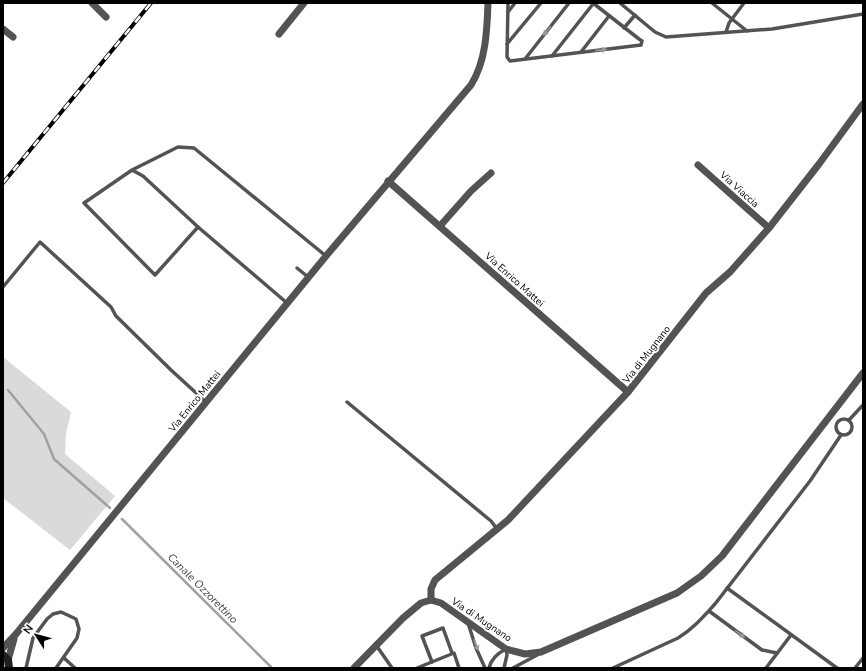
<svg xmlns="http://www.w3.org/2000/svg" width="866" height="671" font-family="'Nunito Sans',sans-serif">
  <rect width="100%" height="100%" fill="#fff"/>
  <!-- green -->
  <path fill="#dadada" d="M3,357L71,412L66,434L65,454L115,496L70,550L3,498Z"/>
  <g fill="none" stroke-linecap="round" stroke-linejoin="round">
    <!-- stream -->
    <g stroke="#a1a1a1" stroke-width="2.5">
      <path d="M8,390L44,434L54,459L110,508"/>
      <path d="M122,519L272,668"/>
    </g>
    <!-- lane -->
    <g stroke="#535353" stroke-width="3.5">
      <path d="M508,3L507,57L510,61L641,45L642,41L639,39L593,3"/>
      <path d="M620,3L655,32L666,37L772,29L863,14"/>
      <path d="M712,3L747,31"/>
      <path d="M508,12L515,3"/>
      <path d="M624,28L635,15"/>
      <path d="M726,32L729,23L744,3"/>
      <path d="M507,44L541,3"/>
      <path d="M581,52L609,16"/>
      <path d="M552,56L593,4"/>
      <path d="M525,59L569,3"/>
      <path d="M132,170L143,176L198,227L155,275L84,203L132,170L178,147L194,148L326,256"/>
      <path d="M198,227L287,303"/>
      <path d="M297,268L308,277"/>
      <path d="M3,287L40,242L111,307L116,316L171,370L206,402"/>
      <path d="M347,402L491,521L497,529"/>
      <circle cx="844" cy="427" r="8"/>
      <path d="M849,420L863,405"/>
      <path d="M727,588L837,668"/>
      <path d="M709,611L762,650L777,653"/>
      <path d="M468,623L476,648L485,668"/>
      <path d="M376,645L392,668"/>
      <path d="M64,658L75,668"/>
      <path d="M432,662L422,636L443,628L452,653"/>
      <path d="M26,668L33,638L47,619L53,614L61,612L76,619L79,629L77,638L56,668"/>
      <path d="M417,668L454,653L459,668"/>
      <path d="M489,668C491,659 498,653 506,649L507,655L504,668"/>
      <path d="M513,668L539,654"/>
      <path d="M613,668L678,638C693,629 704,616 715,604L810,481L841,435"/>
      <path d="M766,668L791,635"/>
      <path d="M855,668L863,658"/>
    </g>
    <!-- street -->
    <g stroke="#535353" stroke-width="7">
      <path d="M92,3L106,17"/>
      <path d="M3,29L13,37"/>
      <path d="M279,34L304,3"/>
      <path d="M698,165L769,228"/>
      <path d="M388,181L628,392"/>
      <path d="M440,226L471,191L491,173"/>
      <path d="M431,600V589L435,580L508,520L628,392L706,293L730,272L769,228L819,164L863,104"/>
      <path d="M3,648L16,634L326,256L471,85C486,61 487,31 488,3"/>
      <path d="M8,660L14,639"/>
      <path d="M354,668L403,618L421,603L431,600L441,603L506,649L525,654L541,652L677,593L701,576L722,556L863,373"/>
    </g>
    <!-- secondary -->
    <path stroke="#202020" stroke-width="8" d="M3,655L8,660L9,668"/>
    <defs>
      <path id="rail" d="M3,183L151,3"/>
    </defs>
    <!-- rail casing -->
    <use href="#rail" stroke="#000" stroke-width="4"/>
    <!-- rail -->
    <use href="#rail" stroke="#fff" stroke-width="2.5" stroke-dasharray="8" stroke-linecap="butt"/>
  </g>
  <!-- one-way arrows -->
  <defs><path id="oneway-solid" d="M-6-.8H1V-3.2L6.5 0L1 3.2V.8H-6Z"/></defs>
  <g fill="#989898">
    <use href="#oneway-solid" transform="translate(547 31) rotate(128)"/>
    <use href="#oneway-solid" transform="translate(601 50) rotate(-7)"/>
    <use href="#oneway-solid" transform="translate(740 634) rotate(37)"/>
    <use href="#oneway-solid" transform="translate(476 645) rotate(70)"/>
  </g>
  <g text-anchor="middle" stroke-width="4" stroke-linejoin="round" paint-order="stroke">
    <!-- street labels -->
    <g font-size="10" fill="#000" stroke="#fff">
      <text transform="translate(740 189) rotate(42)" y="4">Via Viaccia</text>
      <text transform="translate(515 279) rotate(42)" y="4">Via Enrico Mattei</text>
      <text transform="translate(646 354) rotate(-52)" y="4">Via di Mugnano</text>
      <text transform="translate(194 401) rotate(-51)" y="4">Via Enrico Mattei</text>
      <text transform="translate(482 619) rotate(34)" y="4">Via di Mugnano</text>
    </g>
    <!-- water labels -->
    <g font-size="11" font-style="italic" fill="#424242" stroke="#fff">
      <text transform="translate(203 588) rotate(45)" y="4">Canale Ozzorettino</text>
    </g>
  </g>
  <!-- border -->
  <rect width="866" height="671" fill="none" stroke="#000000" stroke-width="8"/>
  <!-- north arrow -->
  <g transform="translate(36 635) rotate(306)" stroke="#ffffff" stroke-width="3" paint-order="stroke">
  <path d="M0-3L7 15L0 10L-7 15Z" fill="#000000"/>
  <text y="-6" font-size="11" font-weight="bold" text-anchor="middle" fill="#000000">N</text>
  </g>
</svg>
